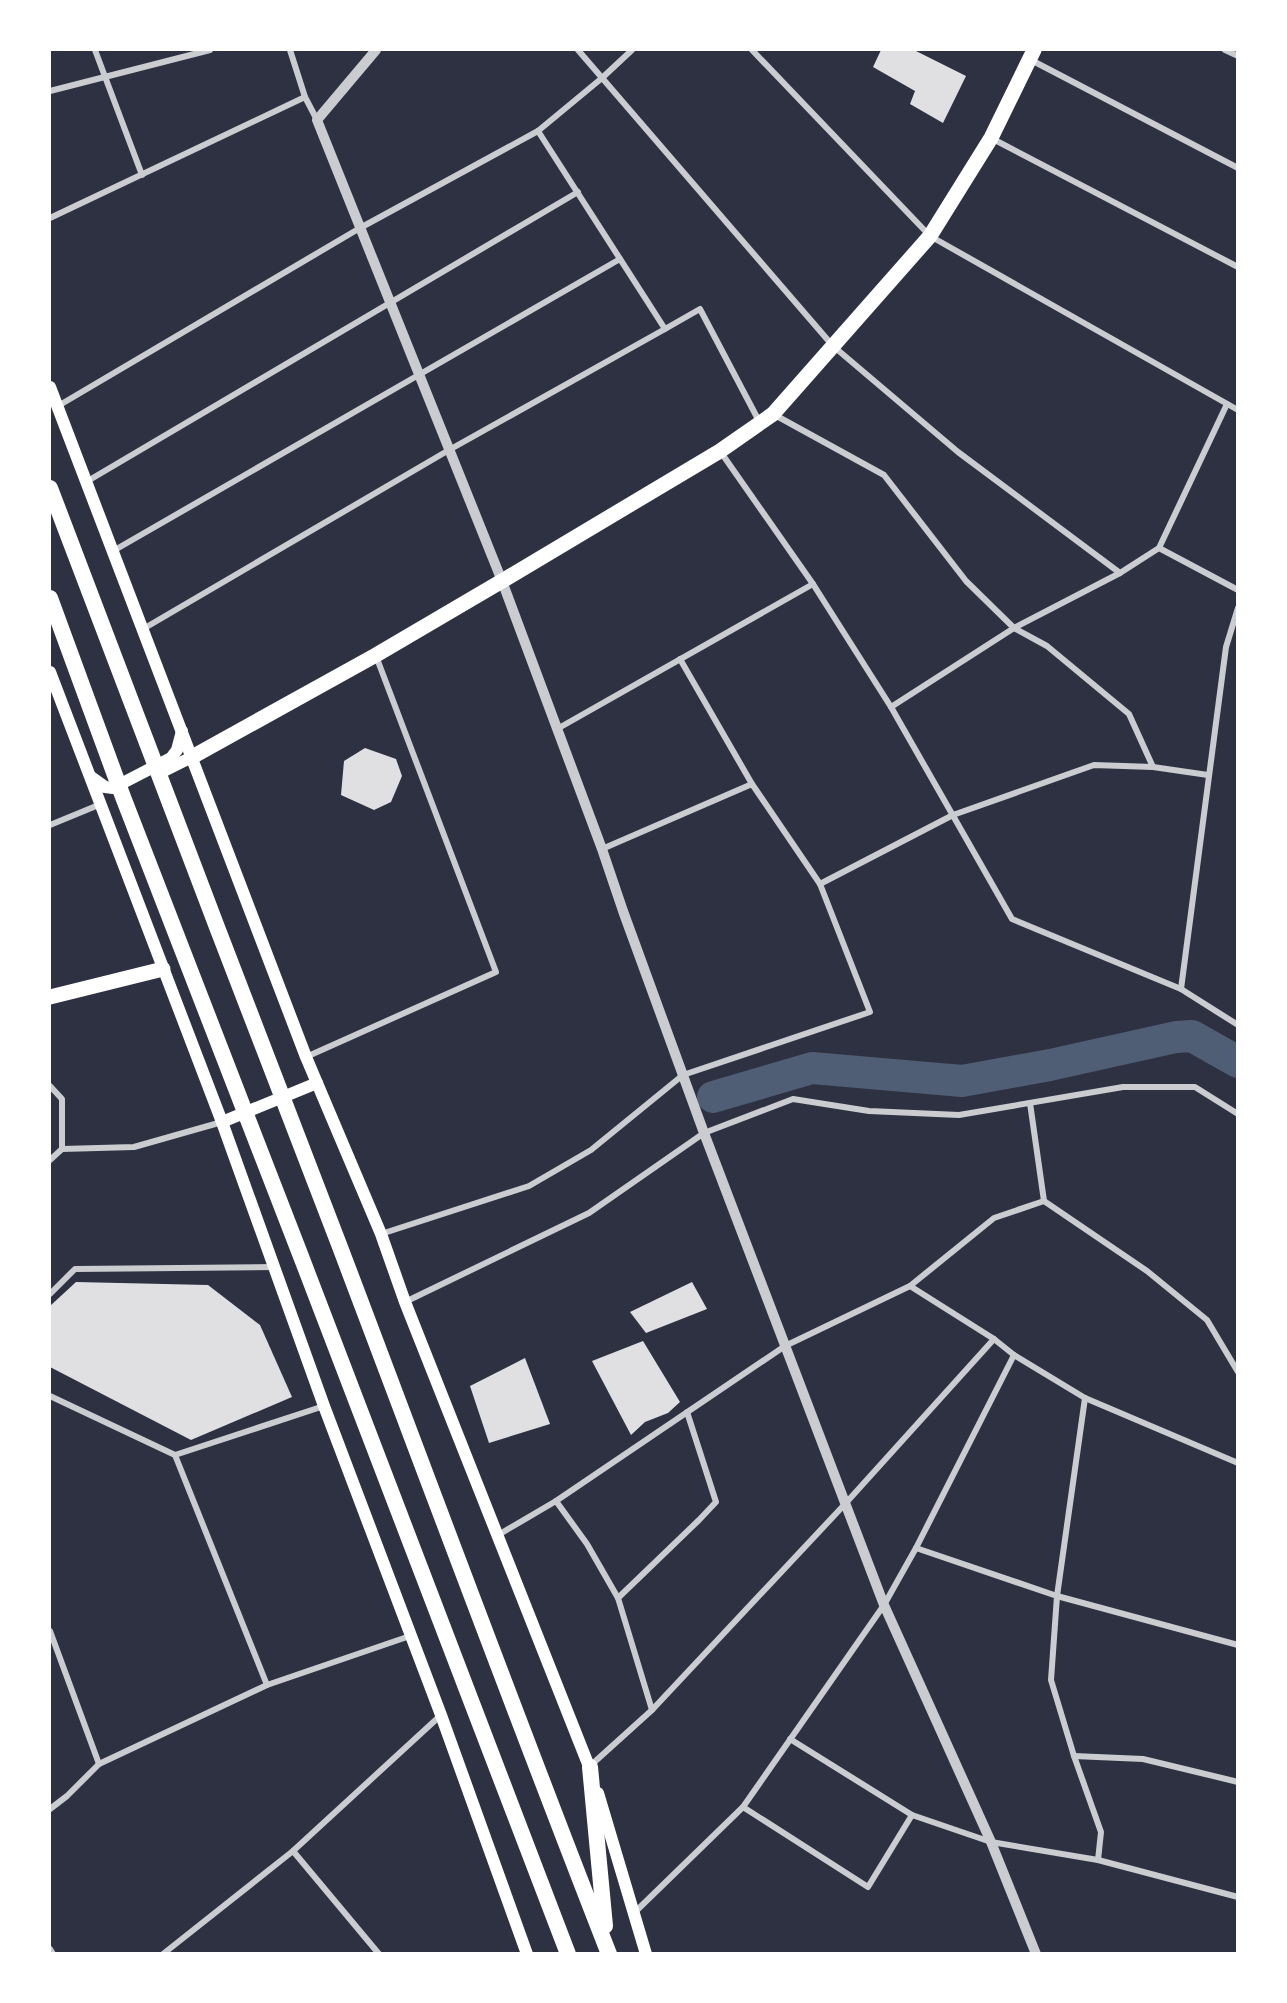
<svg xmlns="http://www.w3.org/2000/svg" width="1287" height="2003" font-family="Signika,sans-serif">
  <rect width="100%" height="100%" fill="#2d3142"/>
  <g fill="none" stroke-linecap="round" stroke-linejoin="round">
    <!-- river -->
    <path stroke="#4f5d75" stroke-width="32" d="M713,1097L812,1068L962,1081L1050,1065L1176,1037L1192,1036L1238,1062"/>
  </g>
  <!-- building -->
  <g fill="#e0e0e3">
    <path d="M881,50H914L966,76L943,123L910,104L915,91L873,67Z"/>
    <path d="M365,748L396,759L402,776L391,802L374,810L341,795L344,761Z"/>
    <path d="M76,1282L208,1285L260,1325L292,1397L191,1440L50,1367V1306Z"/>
    <path d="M692,1282L707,1309L646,1333L630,1312Z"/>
    <path d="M643,1341L680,1402L668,1413L645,1422L631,1435L592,1361Z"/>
    <path d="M525,1358L550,1424L489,1443L470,1386Z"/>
  </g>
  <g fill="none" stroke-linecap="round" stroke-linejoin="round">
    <!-- minor -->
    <g stroke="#caccd0" stroke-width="6">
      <path d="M95,50L142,175"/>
      <path d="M290,50L305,97L317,120"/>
      <path d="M578,50L833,346L958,452L1120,573"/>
      <path d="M752,50L930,236L1238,410"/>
      <path d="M1225,50L1238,56"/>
      <path d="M1031,60L1238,168"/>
      <path d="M50,91L210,50"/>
      <path d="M991,138L1238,267"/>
      <path d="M50,218L305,97"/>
      <path d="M665,329L700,309L760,423"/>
      <path d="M58,406L360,228L538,131L602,78L632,50"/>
      <path d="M773,414L884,475L966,581L1014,628L1047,646L1129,714L1153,767"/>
      <path d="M720,451L813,584L891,707L1012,919L1181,989L1238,1025"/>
      <path d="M86,482L578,192"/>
      <path d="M1159,548L1238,590"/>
      <path d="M113,551L620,259"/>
      <path d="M143,629L449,450L665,329L538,131"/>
      <path d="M680,659L752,784"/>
      <path d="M891,707L1014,628L1120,573L1159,548L1227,404"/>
      <path d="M557,729L813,584"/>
      <path d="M50,825L101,804"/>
      <path d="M820,884L953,815L1094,765L1153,767L1208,775"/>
      <path d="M1181,989L1226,647L1238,608"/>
      <path d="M306,1057L496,972L376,656"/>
      <path d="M50,1086L62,1099V1149L50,1160"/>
      <path d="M1030,1103L1044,1201"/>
      <path d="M62,1149L134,1147L222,1122"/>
      <path d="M381,1234L529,1186L591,1150L683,1075L870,1012L820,884L752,784L602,849"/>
      <path d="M910,1286L994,1218L1044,1201L1147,1271L1207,1320L1238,1372"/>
      <path d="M50,1294L75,1269L275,1267"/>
      <path d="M405,1302L589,1213L704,1133L793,1099L869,1111L959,1115L1123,1087H1195L1238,1114"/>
      <path d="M50,1396L175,1455L324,1406"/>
      <path d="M1085,1398L1057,1596L1051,1680L1074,1756L1101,1832L1098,1860"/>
      <path d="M175,1455L267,1685"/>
      <path d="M556,1501L587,1544L618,1598L652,1710"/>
      <path d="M498,1535L556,1501L785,1346L910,1286L994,1339L1014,1355L1085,1398L1238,1463"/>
      <path d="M916,1548L1057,1596L1238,1645"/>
      <path d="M618,1598L699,1520L716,1502L687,1412"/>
      <path d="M50,1631L99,1764"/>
      <path d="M790,1739L912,1815L991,1842L1098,1860L1238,1897"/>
      <path d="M1074,1756L1143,1759L1238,1782"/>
      <path d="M590,1766L652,1710L845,1504L994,1339"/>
      <path d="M743,1807L868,1887L912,1815"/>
      <path d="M50,1809L67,1796L99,1764L267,1685L410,1636"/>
      <path d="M293,1851L379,1954"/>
      <path d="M633,1914L743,1807L884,1605L916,1548L1014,1355"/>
      <path d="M50,1949L53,1954"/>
      <path d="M163,1954L293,1851L441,1715"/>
    </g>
    <!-- tertiary -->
    <path stroke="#caccd0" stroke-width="10" d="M376,50L317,120L502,581L602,849L623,911L704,1133L884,1605L991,1842L1036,1954"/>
    <!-- secondary -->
    <g stroke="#fff" stroke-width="12">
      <path d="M50,387L306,1057L381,1234L405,1302L592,1774"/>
      <path d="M50,672L222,1122L324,1406L441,1715L527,1954"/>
      <path d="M158,774L192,757"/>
      <path d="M91,777L105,787L113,788L171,758L177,750L182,731"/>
      <path d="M222,1122L317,1083"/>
      <path d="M598,1793L646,1954"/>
    </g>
    <!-- primary -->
    <g stroke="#fff" stroke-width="15">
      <path d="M192,757L376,655L502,581L720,451L773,414L930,236L991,138L1034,50"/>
      <path d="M50,997L163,969"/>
    </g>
    <!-- trunk -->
    <g stroke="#fff" stroke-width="16">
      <path d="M50,488C145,742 243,994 340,1247C429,1482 517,1719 609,1954"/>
      <path d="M50,598L123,797L302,1259L568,1954"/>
      <path d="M590,1767L605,1926"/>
    </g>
  </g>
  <!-- border -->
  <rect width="1287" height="2003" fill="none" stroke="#ffffff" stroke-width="102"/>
</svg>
